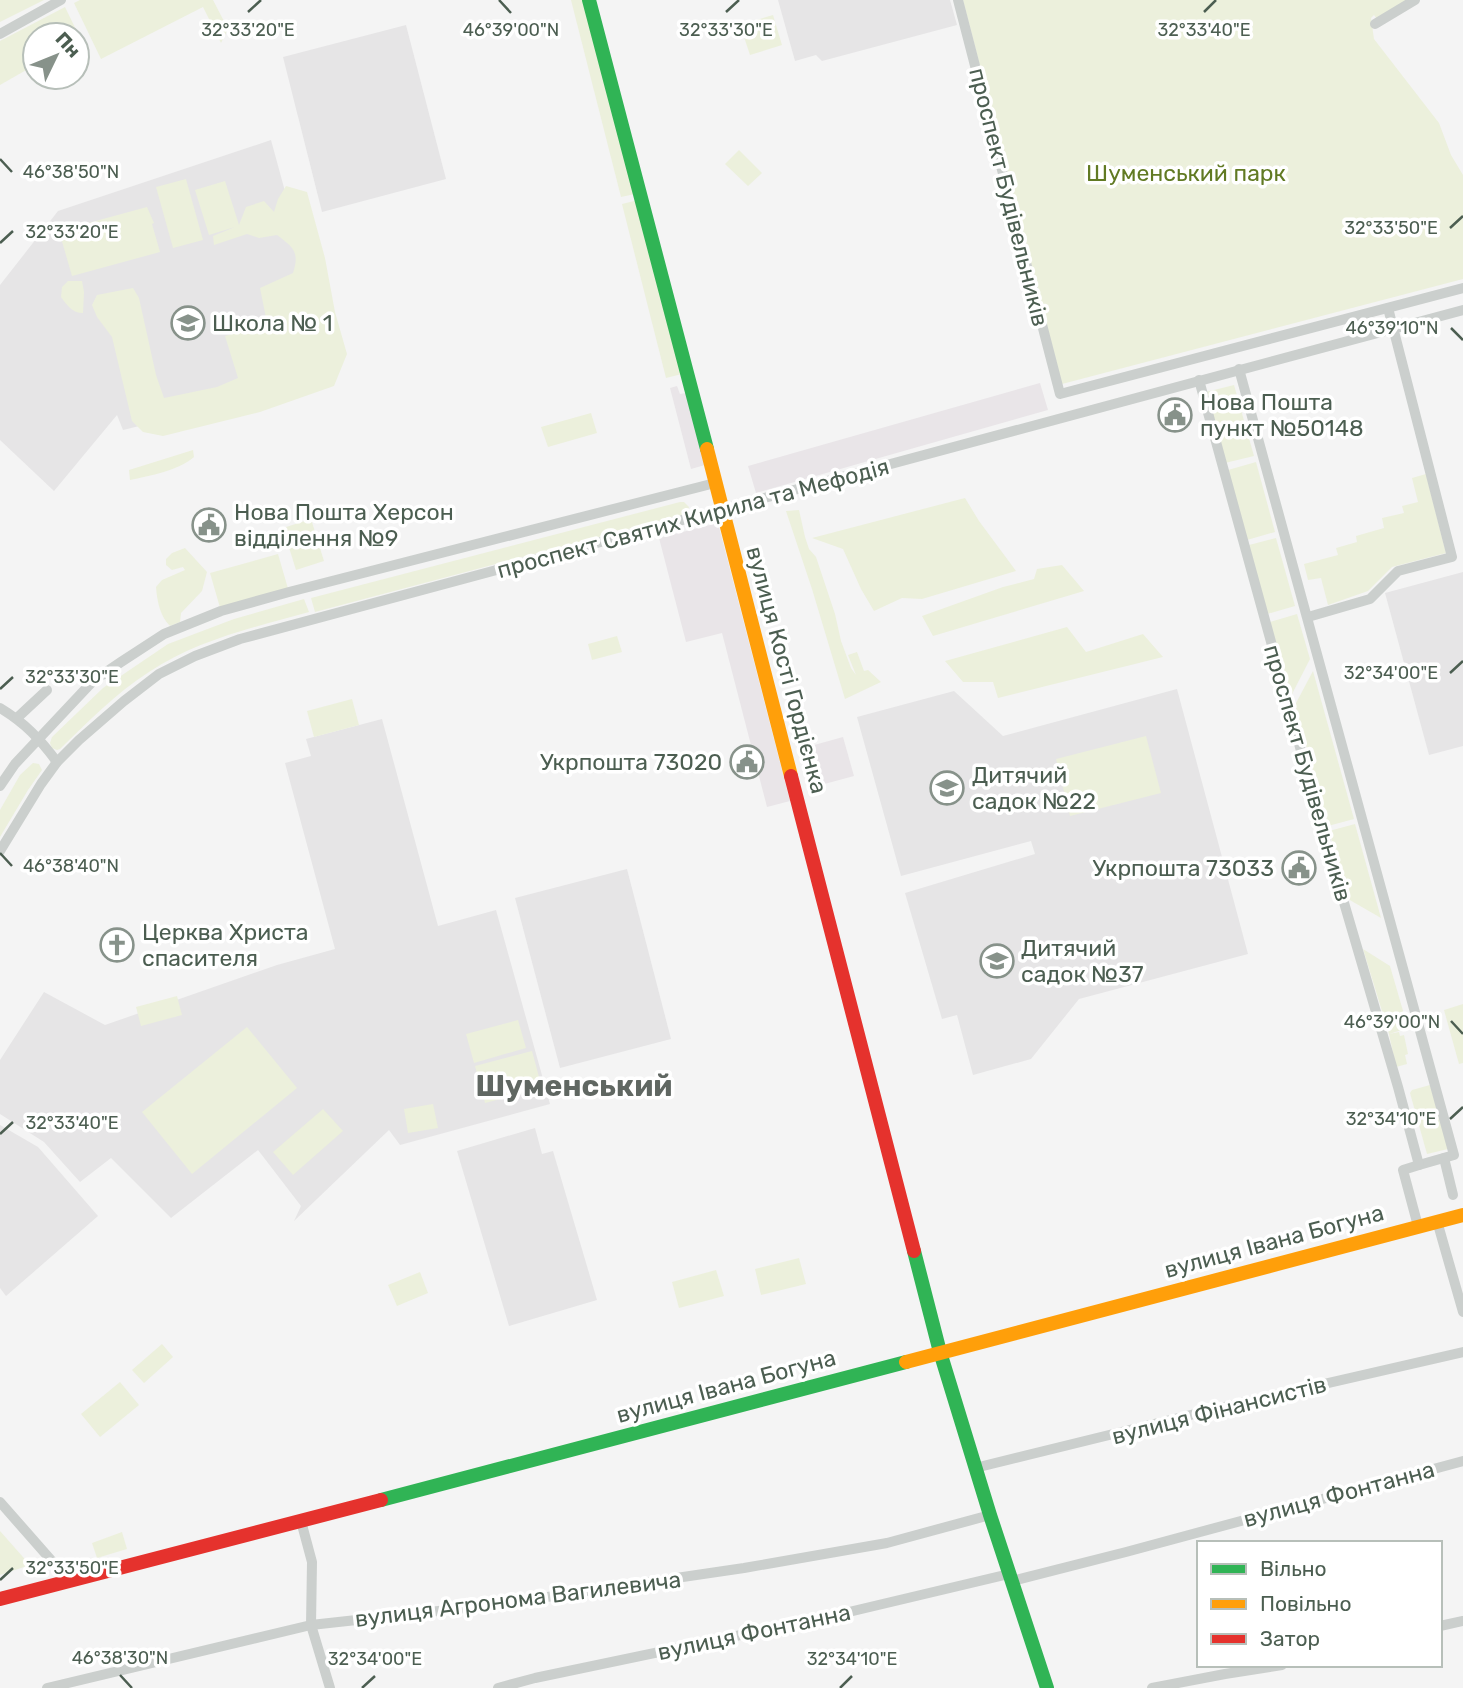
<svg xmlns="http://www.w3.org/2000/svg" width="1463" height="1688" font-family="Rubik,sans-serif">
  <rect width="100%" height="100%" fill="#f4f4f4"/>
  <!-- commercial -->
  <g fill="#e9e5e8">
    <path d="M1040,383L1048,410L756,493L748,466Z"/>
    <path d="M677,386L680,394L686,393L705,465L691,469L670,388Z"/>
    <path d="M718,523L790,801L767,807L722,633L686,642L659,538Z"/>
    <path d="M843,737L854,776L817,786L807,747Z"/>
  </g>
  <!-- education -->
  <g fill="#e6e5e6">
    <path d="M778,0H950L957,25L822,61L816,55L795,61Z"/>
    <path d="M406,25L446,179L322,212L283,57Z"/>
    <path d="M271,140L336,378L123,430L117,415L54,491L0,440V285L58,211Z"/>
    <path d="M1463,572V746L1429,755L1385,593Z"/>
    <path d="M1177,689L1248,954L1079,999L1031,1059L973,1075L957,1015L942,1019L905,893L1035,854L1031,841L901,876L857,717L954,691L1003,736Z"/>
    <path d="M382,719L438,926L496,910L550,1104L400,1145L389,1130L294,1221L301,1206L258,1150L171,1218L111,1158L80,1182L44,1142L0,1114V1060L44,992L105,1025L277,965L335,949L285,763L311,756L306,739Z"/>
    <path d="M627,869L671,1039L560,1068L515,898Z"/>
    <path d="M0,1125L38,1147L98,1216L6,1296L0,1288Z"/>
    <path d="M535,1128L542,1154L553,1151L597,1300L509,1326L457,1151Z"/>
  </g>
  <!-- green -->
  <g fill="#ecf0dc">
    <path d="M0,0H44L0,22Z"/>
    <path d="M80,0H213L228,29L221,43L203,7L101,59L74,3Z"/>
    <path d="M571,0H586L635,194L621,197Z"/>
    <path d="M963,0H1407L1377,19L1374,15L1371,18L1374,39L1439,123L1451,155L1463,175V279L1062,384Z"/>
    <path d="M65,7L82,42L83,51L79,67L77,62V35H35V65L0,85V41Z"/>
    <path d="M773,15L782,45L750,55L740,25Z"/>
    <path d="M739,150L762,173L748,186L725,164Z"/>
    <path d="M186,179L203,240L173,248L156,187Z"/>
    <path d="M225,181L239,225L246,207L264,201L274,212L278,199L286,186L307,192L325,258L335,312L347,354L334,386L260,412L163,436L143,432L132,421L112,337L97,317L92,305L97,295L133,288L139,298L156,375L164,398L217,387L238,378L225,336L267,323L260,288L293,273C300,252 293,247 277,235L259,238L247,234L214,245L213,236L235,227L209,235L195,190Z"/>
    <path d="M638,200L682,374L666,378L622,204Z"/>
    <path d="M147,207L154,223L152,224L160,252L72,276L59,231Z"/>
    <path d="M68,281H82L84,292L83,313C72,313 67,305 61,297L62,287Z"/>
    <path d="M1234,385L1254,456L1225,463L1206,392Z"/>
    <path d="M591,413L597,433L548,447L541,427Z"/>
    <path d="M193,450L194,457C180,470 149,476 130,480L129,470Z"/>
    <path d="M1256,462L1275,532L1247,540L1228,470Z"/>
    <path d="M1426,474L1446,553L1392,567L1368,591L1328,605L1321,578L1308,580L1304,564L1338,555L1336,548L1357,542L1356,536L1384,528L1382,518L1404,513L1402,506L1418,502L1412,478Z"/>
    <path d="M965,498L979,521L1016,571L922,599L902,598L874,611L861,589L843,549L812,538Z"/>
    <path d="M680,502H684L689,507L688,511L685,514L315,612L311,598Z"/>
    <path d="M799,510L805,537L809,549L816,557L835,614L841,641L851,668L856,675L848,655L857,652L864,671L868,670L881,682L845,699L812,589L786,511Z"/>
    <path d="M311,519L324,561L296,570L283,528Z"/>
    <path d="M1276,538L1295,606L1267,614L1249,545Z"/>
    <path d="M185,548L207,572L202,591L181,613L180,622L170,626C160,616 157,601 156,587L162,580L185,570L183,567L172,570L166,565V559L172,553Z"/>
    <path d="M278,554L289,592L221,611L210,573Z"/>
    <path d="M1062,565L1084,591L933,636L922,616L1003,587L1034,579L1037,569Z"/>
    <path d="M304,599L309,612C255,627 197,640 149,672C116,693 88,722 60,749L57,750L52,748L50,743L52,737L103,688L168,644L234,619Z"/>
    <path d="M1297,614L1310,659L1291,696L1270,622Z"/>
    <path d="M1067,627L1086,652L1143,634L1163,657L998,698L993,682H963L945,661Z"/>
    <path d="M617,636L622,652L592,660L588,644Z"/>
    <path d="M1313,671L1354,819L1328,826L1295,705Z"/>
    <path d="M352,699L359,725L314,737L307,711Z"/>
    <path d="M1146,736L1161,793L1070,816L1056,759Z"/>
    <path d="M33,763L39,764L42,770L28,790L0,837V810L20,775Z"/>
    <path d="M1355,824L1381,918L1348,899L1329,831Z"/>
    <path d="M1363,949L1390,966L1408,1028L1389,1034L1399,1032L1400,1036L1404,1035L1408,1054L1405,1055L1407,1064L1396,1067L1389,1034Z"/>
    <path d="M177,996L182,1015L141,1026L136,1007Z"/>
    <path d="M1463,1004V1063L1459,1064L1444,1010Z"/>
    <path d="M518,1020L526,1048L474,1063L466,1034Z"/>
    <path d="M247,1027L297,1088L192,1174L142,1112Z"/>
    <path d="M532,1051L542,1088L485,1103L475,1066Z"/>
    <path d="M1430,1085L1448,1149L1427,1154L1410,1093L1412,1090Z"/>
    <path d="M433,1104L438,1128L408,1133L404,1109Z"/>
    <path d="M323,1109L343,1131L293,1175L273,1152Z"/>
    <path d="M799,1258L806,1284L761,1295L755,1269Z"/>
    <path d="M716,1270L724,1296L679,1308L672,1282Z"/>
    <path d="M420,1272L428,1293L397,1306L388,1285Z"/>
    <path d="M162,1344L173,1357L144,1383L132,1370Z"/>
    <path d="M120,1382L139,1405L100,1437L81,1414Z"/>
    <path d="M0,1531L30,1565L0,1575Z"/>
    <path d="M122,1532L127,1549L97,1558L92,1543Z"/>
  </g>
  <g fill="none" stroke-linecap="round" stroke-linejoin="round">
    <!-- street -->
    <g stroke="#cbcfcd" stroke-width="10">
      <path d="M958,0L1060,394L1463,288"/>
      <path d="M1375,24L1415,0"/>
      <path d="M0,34L61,0"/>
      <path d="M1239,369L1454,1155L1419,1165"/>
      <path d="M1199,380L1323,831L1398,1087L1419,1165L1403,1170L1418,1226"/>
      <path d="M1308,617L1370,599L1398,571L1452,557L1388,308"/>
      <path d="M0,708C25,723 40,739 57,762"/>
      <path d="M17,718L47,690"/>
      <path d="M0,786L15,764L93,681L121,662L164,634L221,611L289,592L715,483"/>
      <path d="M0,851L41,784L57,762L79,740L124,701L159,674L195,656L240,639C648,532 1055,418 1463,310"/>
      <path d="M1444,1158L1453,1195"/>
      <path d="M1437,1221L1463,1312"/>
      <path d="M975,1468L1211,1410L1463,1352"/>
      <path d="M0,1502L58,1568L63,1583"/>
      <path d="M301,1521L312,1562L311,1625L330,1688"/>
      <path d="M1012,1581L1126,1552L1463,1461"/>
      <path d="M1440,1626L1463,1621"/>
      <path d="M47,1688L311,1625L493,1605L744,1568L887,1543L990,1515"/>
      <path d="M498,1688L535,1678L832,1616L1009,1574"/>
      <path d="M1152,1688L1225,1674L1282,1665"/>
    </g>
    <!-- fast -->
    <g stroke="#30b455" stroke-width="14">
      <path d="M589,0L707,449"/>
      <path d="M914,1251L940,1352L990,1515L1047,1688"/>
      <path d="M381,1500L906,1362"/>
    </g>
    <!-- slow -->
    <g stroke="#ff9f0a" stroke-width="14">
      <path d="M707,449L791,776"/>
      <path d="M906,1362L1463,1215"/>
    </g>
    <!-- jam -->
    <g stroke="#e5322d" stroke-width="14">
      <path d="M791,776L914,1251"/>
      <path d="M0,1599L381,1500"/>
    </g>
  </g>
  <!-- ticks -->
  <path fill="none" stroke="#4c5e51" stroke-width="2.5" d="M499,0L511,13M248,12L261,0M726,12L739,0M1204,12L1216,0M0,159L12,172M1450,228L1463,216M0,243L13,231M1451,328L1463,340M1450,673L1463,661M0,689L13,677M0,853L12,866M1451,1021L1463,1034M1450,1119L1463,1107M0,1134L13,1122M0,1580L13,1568M120,1675L132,1688M362,1688L375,1676M840,1688L852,1676"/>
  <!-- icons -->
  <defs>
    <symbol id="school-ring" viewBox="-11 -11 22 22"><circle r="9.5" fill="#fff" stroke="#87928a" stroke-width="1.5"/><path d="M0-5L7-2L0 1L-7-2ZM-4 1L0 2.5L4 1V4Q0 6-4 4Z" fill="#87928a"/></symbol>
    <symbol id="civic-ring" viewBox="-11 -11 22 22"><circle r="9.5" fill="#fff" stroke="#87928a" stroke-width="1.5"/><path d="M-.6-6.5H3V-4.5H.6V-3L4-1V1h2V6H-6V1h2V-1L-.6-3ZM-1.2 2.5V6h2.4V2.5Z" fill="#87928a"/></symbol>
    <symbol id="church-ring" viewBox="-11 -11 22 22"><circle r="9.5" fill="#fff" stroke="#87928a" stroke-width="1.5"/><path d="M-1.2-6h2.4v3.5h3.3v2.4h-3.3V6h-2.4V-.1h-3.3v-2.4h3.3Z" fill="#87928a"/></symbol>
  </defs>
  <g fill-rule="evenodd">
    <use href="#school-ring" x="169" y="304" width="38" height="38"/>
    <use href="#civic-ring" x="1156" y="396" width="38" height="38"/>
    <use href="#civic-ring" x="190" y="506" width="38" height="38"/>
    <use href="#civic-ring" x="728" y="743" width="38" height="38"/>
    <use href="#school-ring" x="928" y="769" width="38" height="38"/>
    <use href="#civic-ring" x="1280" y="849" width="38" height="38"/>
    <use href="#church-ring" x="98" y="926" width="38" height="38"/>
    <use href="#school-ring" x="978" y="942" width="38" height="38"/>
  </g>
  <g text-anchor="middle" stroke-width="7" stroke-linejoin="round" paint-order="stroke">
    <!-- park labels -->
    <g font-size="23" fill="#617a23" stroke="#fff">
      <text x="1186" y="181">Шуменський парк</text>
    </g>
    <!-- street labels -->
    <g font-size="23" fill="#4c5e51" stroke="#fff">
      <text transform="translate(1009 197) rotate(76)" y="8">проспект Будівельників</text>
      <text transform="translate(693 518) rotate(-15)" y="8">проспект Святих Кирила та Мефодія</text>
      <text transform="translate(787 670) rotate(75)" y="8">вулиця Кості Гордієнка</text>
      <text transform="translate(1308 773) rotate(74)" y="8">проспект Будівельників</text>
      <text transform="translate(1274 1241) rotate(-15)" y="8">вулиця Івана Богуна</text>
      <text transform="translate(726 1386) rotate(-15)" y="8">вулиця Івана Богуна</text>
      <text transform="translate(1219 1410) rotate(-14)" y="8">вулиця Фінансистів</text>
      <text transform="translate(1339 1494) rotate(-15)" y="8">вулиця Фонтанна</text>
      <text transform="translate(518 1599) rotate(-7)" y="8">вулиця Агронома Вагилевича</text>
      <text transform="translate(754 1632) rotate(-12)" y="8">вулиця Фонтанна</text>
    </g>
    <!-- poi labels -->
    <g font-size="23" fill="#4c5e51" stroke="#fff" text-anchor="start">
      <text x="212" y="331">Школа № 1</text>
      <text x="1200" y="410">Нова Пошта<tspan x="1200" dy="26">пункт №50148</tspan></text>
      <text x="234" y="520">Нова Пошта Херсон<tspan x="234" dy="26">відділення №9</tspan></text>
      <text x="722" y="770" text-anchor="end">Укрпошта 73020</text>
      <text x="972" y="783">Дитячий<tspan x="972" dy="26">садок №22</tspan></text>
      <text x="1274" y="876" text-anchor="end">Укрпошта 73033</text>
      <text x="142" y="940">Церква Христа<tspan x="142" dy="26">спасителя</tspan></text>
      <text x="1021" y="956">Дитячий<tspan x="1021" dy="26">садок №37</tspan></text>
    </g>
    <!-- district labels -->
    <g font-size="30" font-weight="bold" fill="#606762" stroke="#fff">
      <text x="574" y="1096">Шуменський</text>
    </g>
  </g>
  <g font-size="18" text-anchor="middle" fill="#4c5e51" stroke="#fff" stroke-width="7" stroke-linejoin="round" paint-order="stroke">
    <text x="248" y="36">32°33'20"E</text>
    <text x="726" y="36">32°33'30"E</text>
    <text x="1204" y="36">32°33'40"E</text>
    <text x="511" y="36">46°39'00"N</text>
    <text x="71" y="178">46°38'50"N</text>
    <text x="1391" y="234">32°33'50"E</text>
    <text x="72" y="238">32°33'20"E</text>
    <text x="1392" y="334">46°39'10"N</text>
    <text x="1391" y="679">32°34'00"E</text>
    <text x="72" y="683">32°33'30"E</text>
    <text x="71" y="872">46°38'40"N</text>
    <text x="1392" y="1028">46°39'00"N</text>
    <text x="1391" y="1125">32°34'10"E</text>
    <text x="72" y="1129">32°33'40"E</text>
    <text x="72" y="1574">32°33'50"E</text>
    <text x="120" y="1664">46°38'30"N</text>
    <text x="375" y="1665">32°34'00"E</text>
    <text x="852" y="1665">32°34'10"E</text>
  </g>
  <!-- legend -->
  <rect x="1197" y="1541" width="245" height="126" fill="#ffffff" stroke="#b7bfb9" stroke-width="2"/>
  <rect x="1211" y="1564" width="35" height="10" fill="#30b455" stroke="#b7bfb9" stroke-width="2"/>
  <text x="1260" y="1576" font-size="21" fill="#4c5e51">Вільно</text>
  <rect x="1211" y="1599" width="35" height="10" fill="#ff9f0a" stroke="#b7bfb9" stroke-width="2"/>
  <text x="1260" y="1611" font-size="21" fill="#4c5e51">Повільно</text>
  <rect x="1211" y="1634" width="35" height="10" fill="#e5322d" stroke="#b7bfb9" stroke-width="2"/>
  <text x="1260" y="1646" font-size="21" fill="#4c5e51">Затор</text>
  <!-- north arrow -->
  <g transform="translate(56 56) rotate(47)"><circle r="33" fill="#ffffff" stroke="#b7bfb9" stroke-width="2"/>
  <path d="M0-5L12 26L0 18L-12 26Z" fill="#87928a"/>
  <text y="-10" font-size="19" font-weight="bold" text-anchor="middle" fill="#4c5e51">Пн</text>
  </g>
</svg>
